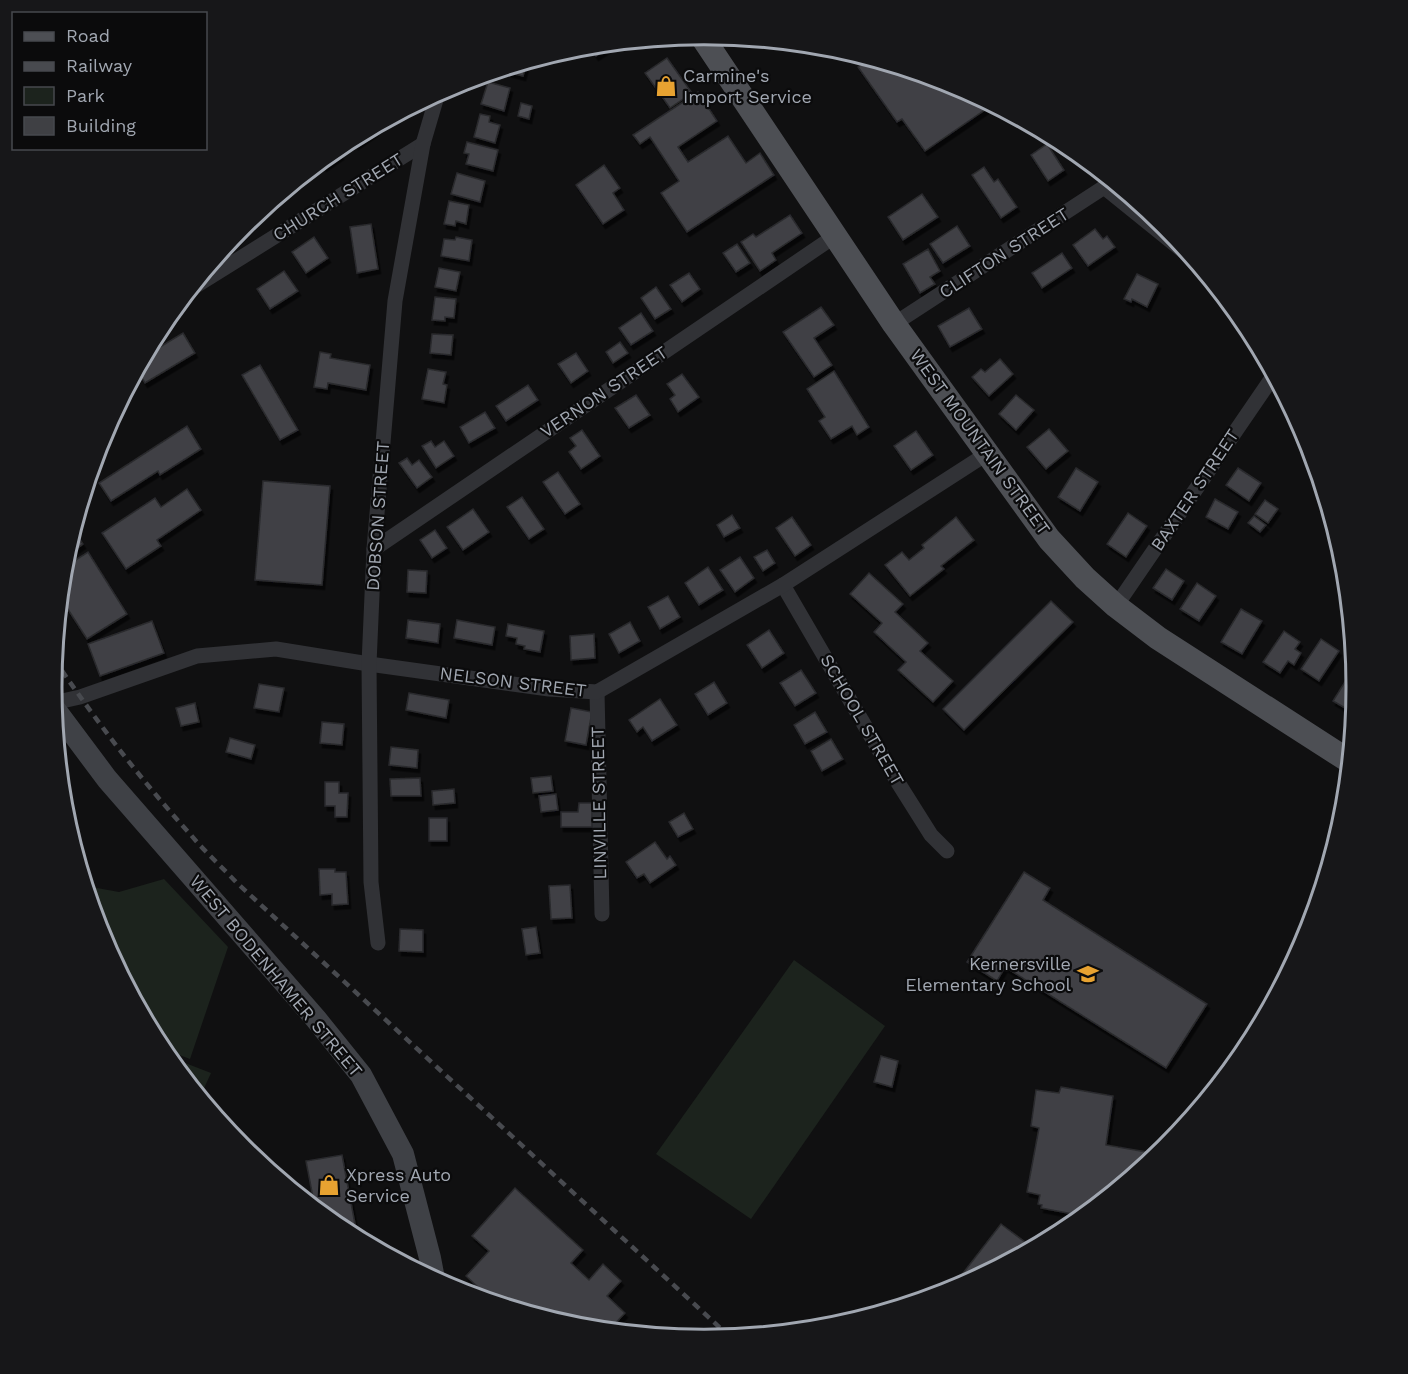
<svg xmlns="http://www.w3.org/2000/svg" width="1408" height="1374" font-family="'Work Sans',sans-serif">
  <defs>
    <filter id="shadow"><feDropShadow dx="2.5" dy="4.5" stdDeviation="0" flood-color="#0009"/></filter>
  </defs>
  <rect width="100%" height="100%" fill="#101011"/>
  <!-- green -->
  <g fill="#1c231d">
    <path d="M164,879L228,947L190,1059L161,1048L101,936L86,886L119,892Z"/>
    <path d="M794,960L885,1026L751,1219L656,1154Z"/>
    <path d="M167,1056L211,1073L200,1097Z"/>
  </g>
  <!-- building -->
  <g fill="#3f4044" stroke="#2a2a2d" stroke-width="1.5" filter="url(#shadow)">
    <path d="M616,43L596,56L589,46Z"/>
    <path d="M667,58L692,93L670,108L645,73Z"/>
    <path d="M870,59L954,84L992,105L925,151L902,119L897,122L858,67Z"/>
    <path d="M527,62L523,76L500,70Z"/>
    <path d="M488,82L510,88L504,111L481,104Z"/>
    <path d="M698,92L717,121L678,147L688,162L728,136L746,163L760,153L774,175L687,232L661,193L679,181L650,137L640,144L633,135Z"/>
    <path d="M521,103L532,106L529,119L518,116Z"/>
    <path d="M480,114L490,116L489,122L500,125L495,143L474,137Z"/>
    <path d="M374,127L376,131L356,145L352,139Z"/>
    <path d="M467,142L498,150L493,171L466,164L469,154L464,153Z"/>
    <path d="M1064,143L1067,145L1083,158L1076,162Z"/>
    <path d="M1047,144L1064,170L1048,181L1031,155Z"/>
    <path d="M336,149L341,155L324,167L321,162Z"/>
    <path d="M604,165L620,188L613,193L624,210L603,224L576,185Z"/>
    <path d="M984,167L994,182L998,179L1017,207L1001,218L972,175Z"/>
    <path d="M457,173L485,181L480,202L451,194Z"/>
    <path d="M922,194L938,217L903,240L888,217Z"/>
    <path d="M449,201L469,205L466,224L456,221L455,226L444,224Z"/>
    <path d="M790,215L802,233L772,253L776,260L760,271L741,242L753,234L756,237Z"/>
    <path d="M371,224L378,269L357,273L350,227Z"/>
    <path d="M957,226L970,246L943,263L930,244Z"/>
    <path d="M1095,229L1103,239L1107,236L1115,247L1088,266L1073,245Z"/>
    <path d="M314,237L328,258L306,273L292,252Z"/>
    <path d="M456,237L472,240L469,261L441,256L444,239L455,240Z"/>
    <path d="M737,244L750,263L736,272L723,253Z"/>
    <path d="M928,249L940,271L930,277L935,284L920,293L903,264Z"/>
    <path d="M1062,253L1072,268L1042,288L1032,273Z"/>
    <path d="M439,268L460,272L456,291L435,287Z"/>
    <path d="M284,271L298,291L270,309L257,289Z"/>
    <path d="M689,273L700,289L682,302L670,285Z"/>
    <path d="M1137,274L1158,284L1147,307L1132,299L1131,302L1124,299Z"/>
    <path d="M656,287L671,309L655,319L641,298Z"/>
    <path d="M435,297L456,299L454,318L445,317V321L432,320Z"/>
    <path d="M821,307L834,325L814,338L832,365L814,377L783,332Z"/>
    <path d="M969,308L982,329L950,347L938,326Z"/>
    <path d="M641,313L653,331L631,345L619,328Z"/>
    <path d="M183,333L195,353L145,383L137,370L145,356Z"/>
    <path d="M432,334L453,335L451,355L430,353Z"/>
    <path d="M620,342L628,353L613,363L606,352Z"/>
    <path d="M320,352L331,354L330,358L370,365L366,390L328,383L327,389L314,387Z"/>
    <path d="M576,353L588,371L571,383L558,364Z"/>
    <path d="M1000,359L1013,374L989,396L972,377L981,369L985,372Z"/>
    <path d="M260,365L298,430L280,440L242,375Z"/>
    <path d="M428,369L446,372L443,384L447,385L444,403L422,399Z"/>
    <path d="M834,371L869,427L857,435L852,426L831,439L819,421L825,417L807,389Z"/>
    <path d="M682,374L699,397L678,412L670,399L675,395L667,384Z"/>
    <path d="M528,385L538,400L506,421L496,406Z"/>
    <path d="M636,395L650,415L629,428L615,408Z"/>
    <path d="M1016,395L1034,410L1016,430L999,414Z"/>
    <path d="M485,412L495,428L469,443L460,427Z"/>
    <path d="M187,426L201,449L160,475L158,471L111,501L99,483Z"/>
    <path d="M1049,429L1068,451L1046,469L1027,447Z"/>
    <path d="M582,430L600,456L581,469L569,452L576,446L570,438Z"/>
    <path d="M916,431L933,455L911,470L894,446Z"/>
    <path d="M431,441L435,447L444,441L454,456L436,468L422,446Z"/>
    <path d="M407,458L412,465L419,460L432,477L417,488L399,463Z"/>
    <path d="M1076,468L1098,482L1080,511L1058,497Z"/>
    <path d="M1238,468L1261,483L1249,501L1226,485Z"/>
    <path d="M558,472L580,504L565,514L543,482Z"/>
    <path d="M263,481L330,486L322,585L255,580Z"/>
    <path d="M187,489L201,510L157,540L161,546L126,569L102,533L155,498L161,507Z"/>
    <path d="M522,497L544,529L529,539L507,507Z"/>
    <path d="M1215,499L1238,512L1228,529L1206,517Z"/>
    <path d="M1265,500L1278,509L1268,523L1255,514Z"/>
    <path d="M473,509L489,532L463,550L447,527Z"/>
    <path d="M1128,513L1147,526L1126,557L1107,544Z"/>
    <path d="M732,515L740,528L724,537L717,525Z"/>
    <path d="M1254,516L1266,525L1260,532L1248,523Z"/>
    <path d="M792,517L811,545L795,556L776,528Z"/>
    <path d="M956,517L974,540L941,566L944,569L910,596L885,565L902,552L909,560L924,548L922,545Z"/>
    <path d="M73,529L83,544L65,557Z"/>
    <path d="M435,530L447,548L432,558L420,540Z"/>
    <path d="M767,550L775,563L763,571L754,557Z"/>
    <path d="M88,552L127,614L87,639L60,597L63,568Z"/>
    <path d="M740,557L754,578L735,592L720,570Z"/>
    <path d="M708,567L723,590L699,605L685,583Z"/>
    <path d="M1166,569L1184,581L1172,600L1153,588Z"/>
    <path d="M408,570L427,571L426,593L407,592Z"/>
    <path d="M869,573L903,604L895,612L928,643L920,651L953,681L933,702L898,670L906,662L874,632L882,623L850,594Z"/>
    <path d="M1197,583L1216,596L1199,621L1180,609Z"/>
    <path d="M668,596L680,617L660,629L648,607Z"/>
    <path d="M1051,601L1073,622L964,730L943,709Z"/>
    <path d="M1241,609L1262,621L1242,654L1221,642Z"/>
    <path d="M408,620L440,624L438,643L406,638Z"/>
    <path d="M457,620L495,627L492,645L454,638Z"/>
    <path d="M152,621L164,653L100,676L88,644Z"/>
    <path d="M630,622L640,641L619,653L609,634Z"/>
    <path d="M508,624L544,631L540,652L524,649L525,646L516,644L517,638L506,636Z"/>
    <path d="M769,630L784,653L762,668L747,645Z"/>
    <path d="M1284,631L1300,642L1295,649L1301,653L1294,665L1288,661L1280,673L1263,662Z"/>
    <path d="M594,634L595,658L571,660L570,636Z"/>
    <path d="M1321,639L1339,651L1319,681L1301,669Z"/>
    <path d="M1353,669L1355,670L1356,687L1355,704L1350,711L1333,701Z"/>
    <path d="M801,670L816,693L795,706L780,683Z"/>
    <path d="M714,682L727,703L708,715L695,694Z"/>
    <path d="M259,684L284,688L279,712L254,708Z"/>
    <path d="M409,693L449,700L446,718L406,710Z"/>
    <path d="M660,699L677,725L652,741L643,727L637,732L629,720Z"/>
    <path d="M195,703L199,722L181,726L176,708Z"/>
    <path d="M571,708L592,712L586,745L565,741Z"/>
    <path d="M815,712L827,732L805,744L794,725Z"/>
    <path d="M322,722L344,724L342,745L320,743Z"/>
    <path d="M230,738L255,745L251,759L226,752Z"/>
    <path d="M831,739L843,759L822,771L811,751Z"/>
    <path d="M391,747L418,750L417,768L389,765Z"/>
    <path d="M551,776L553,791L533,793L531,778Z"/>
    <path d="M420,778L421,796H391L390,779Z"/>
    <path d="M325,782H339V793H348L347,817H335V806H325Z"/>
    <path d="M454,789L455,803L433,805L432,791Z"/>
    <path d="M556,794L558,810L541,812L539,796Z"/>
    <path d="M579,803H592V827H561V812H578Z"/>
    <path d="M684,813L693,829L678,837L669,822Z"/>
    <rect x="429" y="818" width="18" height="23"/>
    <path d="M655,842L667,859L670,856L676,865L650,883L644,874L637,878L626,862Z"/>
    <path d="M319,869H335V872H346L348,904L332,905V894L320,895Z"/>
    <path d="M1024,872L1050,888L1043,900L1207,1004L1166,1068L1005,967L997,981L967,962Z"/>
    <path d="M570,885L572,918L551,919L549,886Z"/>
    <path d="M1314,895L1319,897L1313,918L1305,914Z"/>
    <path d="M536,927L540,953L526,955L522,929Z"/>
    <path d="M400,929L423,930V952L399,951Z"/>
    <path d="M881,1056L898,1061L892,1087L874,1082Z"/>
    <path d="M1061,1087L1113,1096L1106,1145L1158,1154L1083,1216L1041,1208L1042,1205L1038,1204L1040,1195L1027,1192L1039,1128L1031,1126L1036,1090L1059,1093Z"/>
    <path d="M342,1155L355,1224L339,1227L315,1208L306,1161Z"/>
    <path d="M515,1188L583,1250L571,1263L589,1280L603,1264L621,1281L607,1296L625,1313L609,1330L576,1327L475,1296L481,1290L466,1276L489,1251L472,1236Z"/>
    <path d="M1001,1224L1033,1248L953,1290H950Z"/>
  </g>
  <g fill="none" stroke-linecap="round" stroke-linejoin="round">
    <!-- street -->
    <g stroke="#313236" stroke-width="15">
      <path d="M1105,188L1193,259"/>
      <path d="M191,289L423,144"/>
      <path d="M894,324L1112,182"/>
      <path d="M374,549L835,236"/>
      <path d="M783,585L897,781L931,835L947,851"/>
      <path d="M1116,606L1274,375"/>
      <path d="M597,692L602,914"/>
      <path d="M53,703L80,697L197,656L276,649L369,664L549,689L597,692L783,585L988,453"/>
      <path d="M378,943L371,882L369,664L374,549L395,301L423,144L438,93"/>
    </g>
    <!-- secondary -->
    <path stroke="#3f4146" stroke-width="22" d="M54,708L107,779L316,1019L361,1075L403,1154L430,1258L434,1279"/>
    <!-- primary -->
    <path stroke="#4d4f54" stroke-width="24" d="M701,35L894,324L1049,539L1085,578L1116,606L1158,638L1349,761"/>
    <!-- rail -->
    <path stroke="#484a4f" stroke-width="4.5" stroke-dasharray="8 6" stroke-linecap="butt" d="M54,659C96,721 141,780 191,835C205,852 221,866 236,882L730,1337"/>
  </g>
  <!-- icons -->
  <defs>
    <symbol id="shop-bare" viewBox="-9 -9 18 18"><path d="M-5-2.5h2.3a2.7 3.5 0 0 1 5.4 0H5L5.5 6h-11ZM-1.5-2.5h3a1.5 2.3 0 0 0-3 0Z" fill="#e7a231" stroke="#0b0b0c" stroke-width="2.5" paint-order="stroke"/></symbol>
    <symbol id="school-bare" viewBox="-9 -9 18 18"><path d="M0-5L7-2L0 1L-7-2ZM-4 1L0 2.5L4 1V4Q0 6-4 4Z" fill="#e7a231" stroke="#0b0b0c" stroke-width="2.5" paint-order="stroke"/></symbol>
  </defs>
  <g fill-rule="evenodd">
    <use href="#shop-bare" x="651" y="71" width="30" height="30"/>
    <use href="#school-bare" x="1073" y="959" width="30" height="30"/>
    <use href="#shop-bare" x="314" y="1170" width="30" height="30"/>
  </g>
  <g text-anchor="middle" stroke-width="4.5" stroke-linejoin="round" paint-order="stroke">
    <!-- poi labels -->
    <g font-size="18" fill="#a1a7b1" stroke="#0b0b0c" text-anchor="start">
      <text x="683" y="82">Carmine's<tspan x="683" dy="21">Import Service</tspan></text>
      <text x="1071" y="970" text-anchor="end">Kernersville<tspan x="1071" dy="21">Elementary School</tspan></text>
      <text x="346" y="1181">Xpress Auto<tspan x="346" dy="21">Service</tspan></text>
    </g>
    <!-- street labels -->
    <g font-size="18" fill="#a1a7b1" stroke="#0b0b0c">
      <text transform="translate(338 197) rotate(-32)" y="6">CHURCH STREET</text>
      <text transform="translate(1004 253) rotate(-33)" y="6">CLIFTON STREET</text>
      <text transform="translate(604 392) rotate(-34)" y="6">VERNON STREET</text>
      <text transform="translate(980 442) rotate(54)" y="6">WEST MOUNTAIN STREET</text>
      <text transform="translate(1195 490) rotate(-56)" y="6">BAXTER STREET</text>
      <text transform="translate(378 516) rotate(-86)" y="6">DOBSON STREET</text>
      <text transform="translate(513 682) rotate(7)" y="6">NELSON STREET</text>
      <text transform="translate(862 720) rotate(60)" y="6">SCHOOL STREET</text>
      <text transform="translate(599 803) rotate(-91)" y="6">LINVILLE STREET</text>
      <text transform="translate(276 976) rotate(50)" y="6">WEST BODENHAMER STREET</text>
    </g>
  </g>
  <!-- crop -->
  <path d="M0 0H1408V1374H0ZM62 687a642 642 0 1 1 1284 0a642 642 0 1 1-1284 0Z" fill="#171719" fill-rule="evenodd"/>
  <path fill="none" stroke="#a1a7b1" stroke-width="3" d="M62 687a642 642 0 1 1 1284 0a642 642 0 1 1-1284 0Z"/>
  <!-- legend -->
  <rect x="12" y="12" width="195" height="138" fill="#0b0b0c" stroke="#47494e" stroke-width="1.5"/>
  <rect x="24" y="32" width="30" height="9" fill="#4d4f54" stroke="#47494e" stroke-width="1.5"/>
  <text x="66" y="42" font-size="18" fill="#a1a7b1">Road</text>
  <rect x="24" y="62" width="30" height="9" fill="#484a4f" stroke="#47494e" stroke-width="1.5"/>
  <text x="66" y="72" font-size="18" fill="#a1a7b1">Railway</text>
  <rect x="24" y="87" width="30" height="18" fill="#1c231d" stroke="#47494e" stroke-width="1.5"/>
  <text x="66" y="102" font-size="18" fill="#a1a7b1">Park</text>
  <rect x="24" y="117" width="30" height="18" fill="#3f4044" stroke="#47494e" stroke-width="1.5"/>
  <text x="66" y="132" font-size="18" fill="#a1a7b1">Building</text>
</svg>
